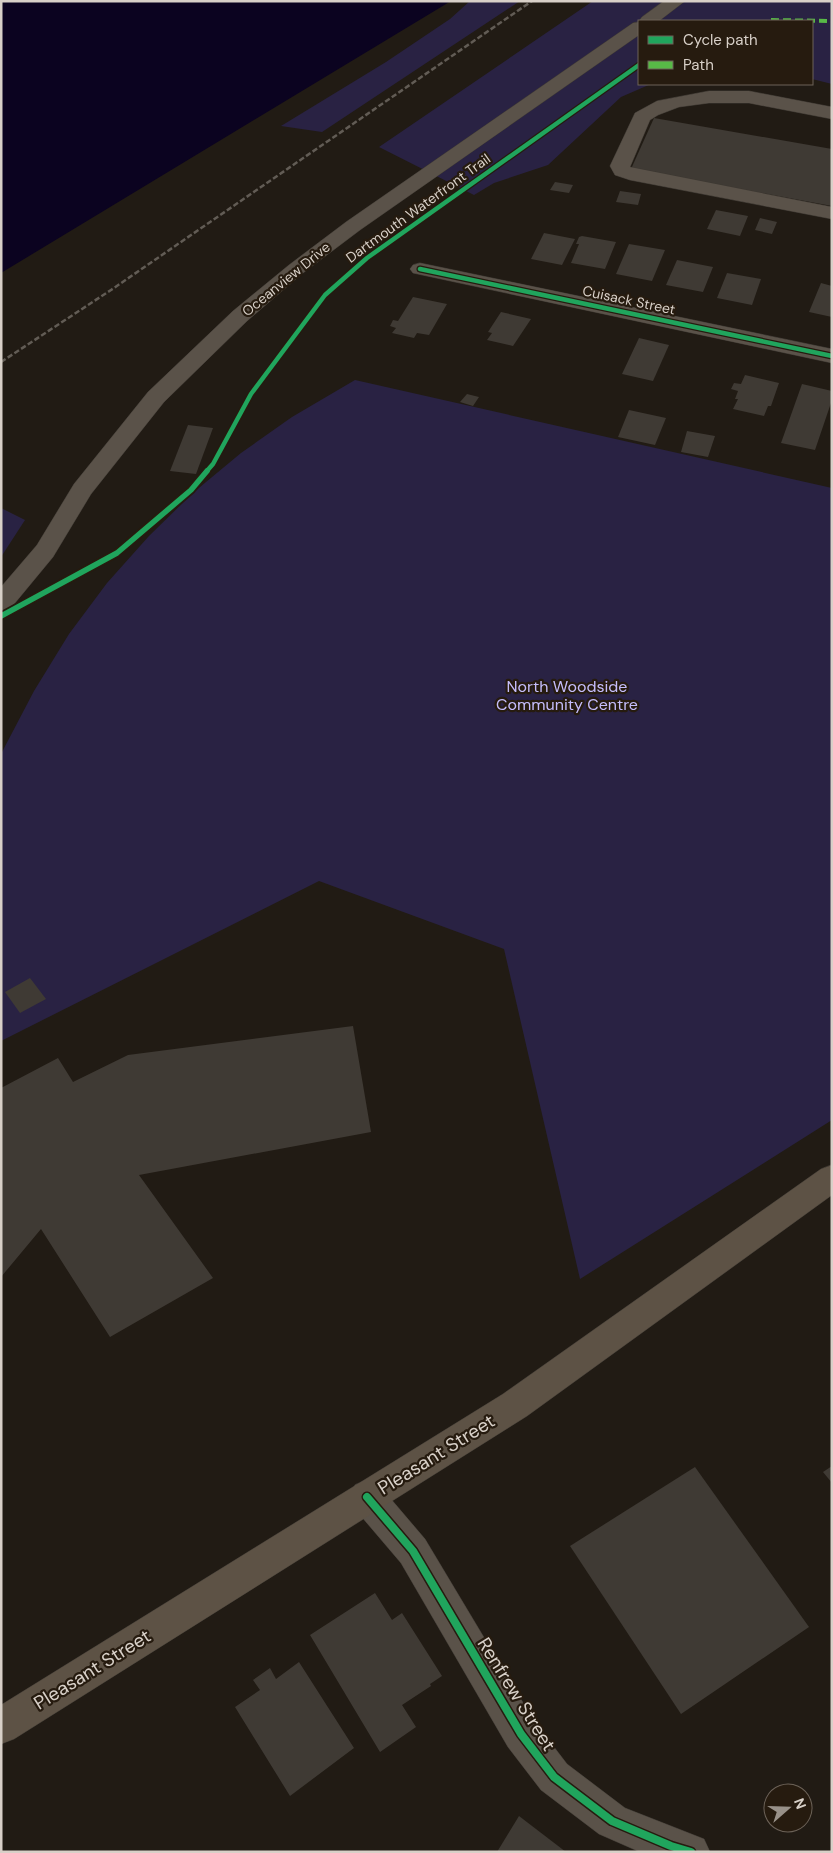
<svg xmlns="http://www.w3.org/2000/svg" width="833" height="1853" font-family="'DM Sans',sans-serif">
  <rect width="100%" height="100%" fill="#211b14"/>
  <!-- green -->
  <g fill="#292243">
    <path d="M470,1H520L322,132L281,126L386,62L450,19Z"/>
    <path d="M593,1H832V84L812,79V21H639V84H651L621,97L548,165L494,183L474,195L379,147Z"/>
    <path d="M355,380L832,488V1120L580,1279L504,949L319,881L1,1041V754L34,691L69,634L107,583L149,536L194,492L241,453L292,417Z"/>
    <path d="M1,508L25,520L1,557Z"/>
  </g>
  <!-- water -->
  <path fill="#0b0320" d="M1,1H451L1,273Z"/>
  <!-- building -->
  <g fill="#3f3a34">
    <path d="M654,118L832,149V206L631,169Z"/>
    <path d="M555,182L573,185L569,193L550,190Z"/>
    <path d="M620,191L641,194L638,205L616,202Z"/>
    <path d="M716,210L748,216L740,236L707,229Z"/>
    <path d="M760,218L777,222L772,234L755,230Z"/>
    <path d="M544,233L575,239L562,265L531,259Z"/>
    <path d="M582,236L616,242L605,269L571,263L579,244H576L579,237Z"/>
    <path d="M629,244L665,250L652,281L616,274Z"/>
    <path d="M677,260L713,267L703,292L666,285Z"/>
    <path d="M727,273L761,279L752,305L717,298Z"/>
    <path d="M821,283L832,286V317L809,312Z"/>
    <path d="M413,297L447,304L429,335L417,333L414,338L392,333L396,328L390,326L393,320L398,321Z"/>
    <path d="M501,312L531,319L513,346L487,340L492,333L488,332Z"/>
    <path d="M639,338L669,345L653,381L622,374Z"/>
    <path d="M745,375L779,383L771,406H768L764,416L733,409L738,399H735L738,391L731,389L734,383L741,384Z"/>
    <path d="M802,384L832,391V400L815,450L781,443Z"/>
    <path d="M467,394L479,397L473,406L460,402Z"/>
    <path d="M629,410L666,418L655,445L618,437Z"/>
    <path d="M188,425L213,428L196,474L170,471Z"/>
    <path d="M687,431L715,436L708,457L681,452Z"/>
    <path d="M30,978L46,999L20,1013L5,992Z"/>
    <path d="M353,1026L371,1132L139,1175L213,1278L110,1337L41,1229L1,1277V1088L58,1058L73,1082L128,1055Z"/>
    <path d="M832,1466V1483L823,1472Z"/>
    <path d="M695,1467L809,1627L681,1714L570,1546Z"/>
    <path d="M375,1593L392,1620L402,1613L442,1676L430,1684L431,1686L402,1705L416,1727L380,1752L310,1635Z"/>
    <path d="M299,1662L354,1748L290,1796L235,1707L260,1690L253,1680L270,1668L276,1679Z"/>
    <path d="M519,1816L566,1852H497Z"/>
  </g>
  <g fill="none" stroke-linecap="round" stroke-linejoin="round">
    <defs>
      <g id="minor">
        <path d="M664,1H685L659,21H639L642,17Z"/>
        <path d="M639,22V35L360,230L303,273L247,321L164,402L91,494L53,557L10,609L1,611V587L37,545L74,484L148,392L233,311L289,265L346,222L633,23Z"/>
        <path d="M709,91H749L832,107V119L749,103H709L679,107L658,115L650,120L630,167L832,207V219L630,180L615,175L610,166L635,113L657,101Z"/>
        <path d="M420,263L832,349V363L413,273L410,269L413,265Z"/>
        <path d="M367,1480L379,1485L425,1539L534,1721L567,1764L625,1808L704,1839L710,1852H640L599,1834L541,1790L508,1747L401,1563L355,1509L350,1497L355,1485Z"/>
      </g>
      <path id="major" d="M832,1165V1195L527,1416L14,1739L1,1744V1705L503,1394L821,1169Z"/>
    </defs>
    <!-- minor casing -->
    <use href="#minor" stroke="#3d3832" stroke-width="1"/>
    <!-- major casing -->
    <use href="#major" stroke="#3d3832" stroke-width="1"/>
    <!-- minor -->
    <use href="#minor" fill="#5a5249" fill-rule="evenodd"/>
    <!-- major -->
    <use href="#major" fill="#5d5245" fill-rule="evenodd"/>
    <!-- rail -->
    <path stroke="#625c55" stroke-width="2.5" stroke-dasharray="5.5 2.5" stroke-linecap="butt" d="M1,362L111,290L532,1"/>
    <!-- quiet -->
    <path stroke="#58b947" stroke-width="4" stroke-dasharray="8 4" stroke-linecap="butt" d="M771,20L832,21"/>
    <defs>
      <g id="cycleway-far2">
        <path d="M420,269L832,356"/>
        <path d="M206,472L213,464L251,394L325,295L367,258L639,65"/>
      </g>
      <path id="cycleway-far1" d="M1,616L117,553L191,490L207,471"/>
      <path id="cycleway" d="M367,1497L413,1551L521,1734L554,1777L612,1821L671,1846L691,1852"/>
    </defs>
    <!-- cycleway-far2 casing -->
    <use href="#cycleway-far2" stroke="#261b0f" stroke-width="7"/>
    <!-- cycleway-far1 casing -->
    <use href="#cycleway-far1" stroke="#261b0f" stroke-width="9"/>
    <!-- cycleway casing -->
    <use href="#cycleway" stroke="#261b0f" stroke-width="11"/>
    <!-- cycleway-far2 -->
    <use href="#cycleway-far2" stroke="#20a55d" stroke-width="4.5"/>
    <!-- cycleway-far1 -->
    <use href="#cycleway-far1" stroke="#20a55d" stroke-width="5.5"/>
    <!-- cycleway -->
    <use href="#cycleway" stroke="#20a55d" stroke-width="8"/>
  </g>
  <g text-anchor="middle" stroke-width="4.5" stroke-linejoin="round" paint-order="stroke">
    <!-- far-street labels -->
    <g font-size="14" fill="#d8d0c8" stroke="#261b0f">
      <text transform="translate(418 208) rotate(-36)" y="5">Dartmouth Waterfront Trail</text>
      <text transform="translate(286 279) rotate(-39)" y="5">Oceanview Drive</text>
      <text transform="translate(629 300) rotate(12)" y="5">Cuisack Street</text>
    </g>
    <!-- park labels -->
    <g font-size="16" fill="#c5bdfc" stroke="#261b0f">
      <text x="567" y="692">North Woodside<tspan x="567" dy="18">Community Centre</tspan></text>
    </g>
    <!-- near-street labels -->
    <g font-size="19" fill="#d8d0c8" stroke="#261b0f">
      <text transform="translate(436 1454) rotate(-32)" y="7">Pleasant Street</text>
      <text transform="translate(92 1669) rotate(-32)" y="7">Pleasant Street</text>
      <text transform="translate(517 1694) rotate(58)" y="7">Renfrew Street</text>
    </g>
  </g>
  <!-- border -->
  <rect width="833" height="1853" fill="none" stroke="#d8d0c8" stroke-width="5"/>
  <!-- legend -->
  <rect x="638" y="20" width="175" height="65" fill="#261b0f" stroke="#6d6359"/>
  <rect x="648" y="36" width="25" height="8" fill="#20a55d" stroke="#6d6359"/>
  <text x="683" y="45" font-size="15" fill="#d8d0c8">Cycle path</text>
  <rect x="648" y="61" width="25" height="8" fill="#58b947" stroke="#6d6359"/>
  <text x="683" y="70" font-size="15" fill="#d8d0c8">Path</text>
  <!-- north arrow -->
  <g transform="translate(788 1808) rotate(70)"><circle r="24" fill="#261b0f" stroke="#6d6359"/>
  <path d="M0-4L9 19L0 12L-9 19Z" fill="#989189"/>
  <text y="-8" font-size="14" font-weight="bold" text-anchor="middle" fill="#d8d0c8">N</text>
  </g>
</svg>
